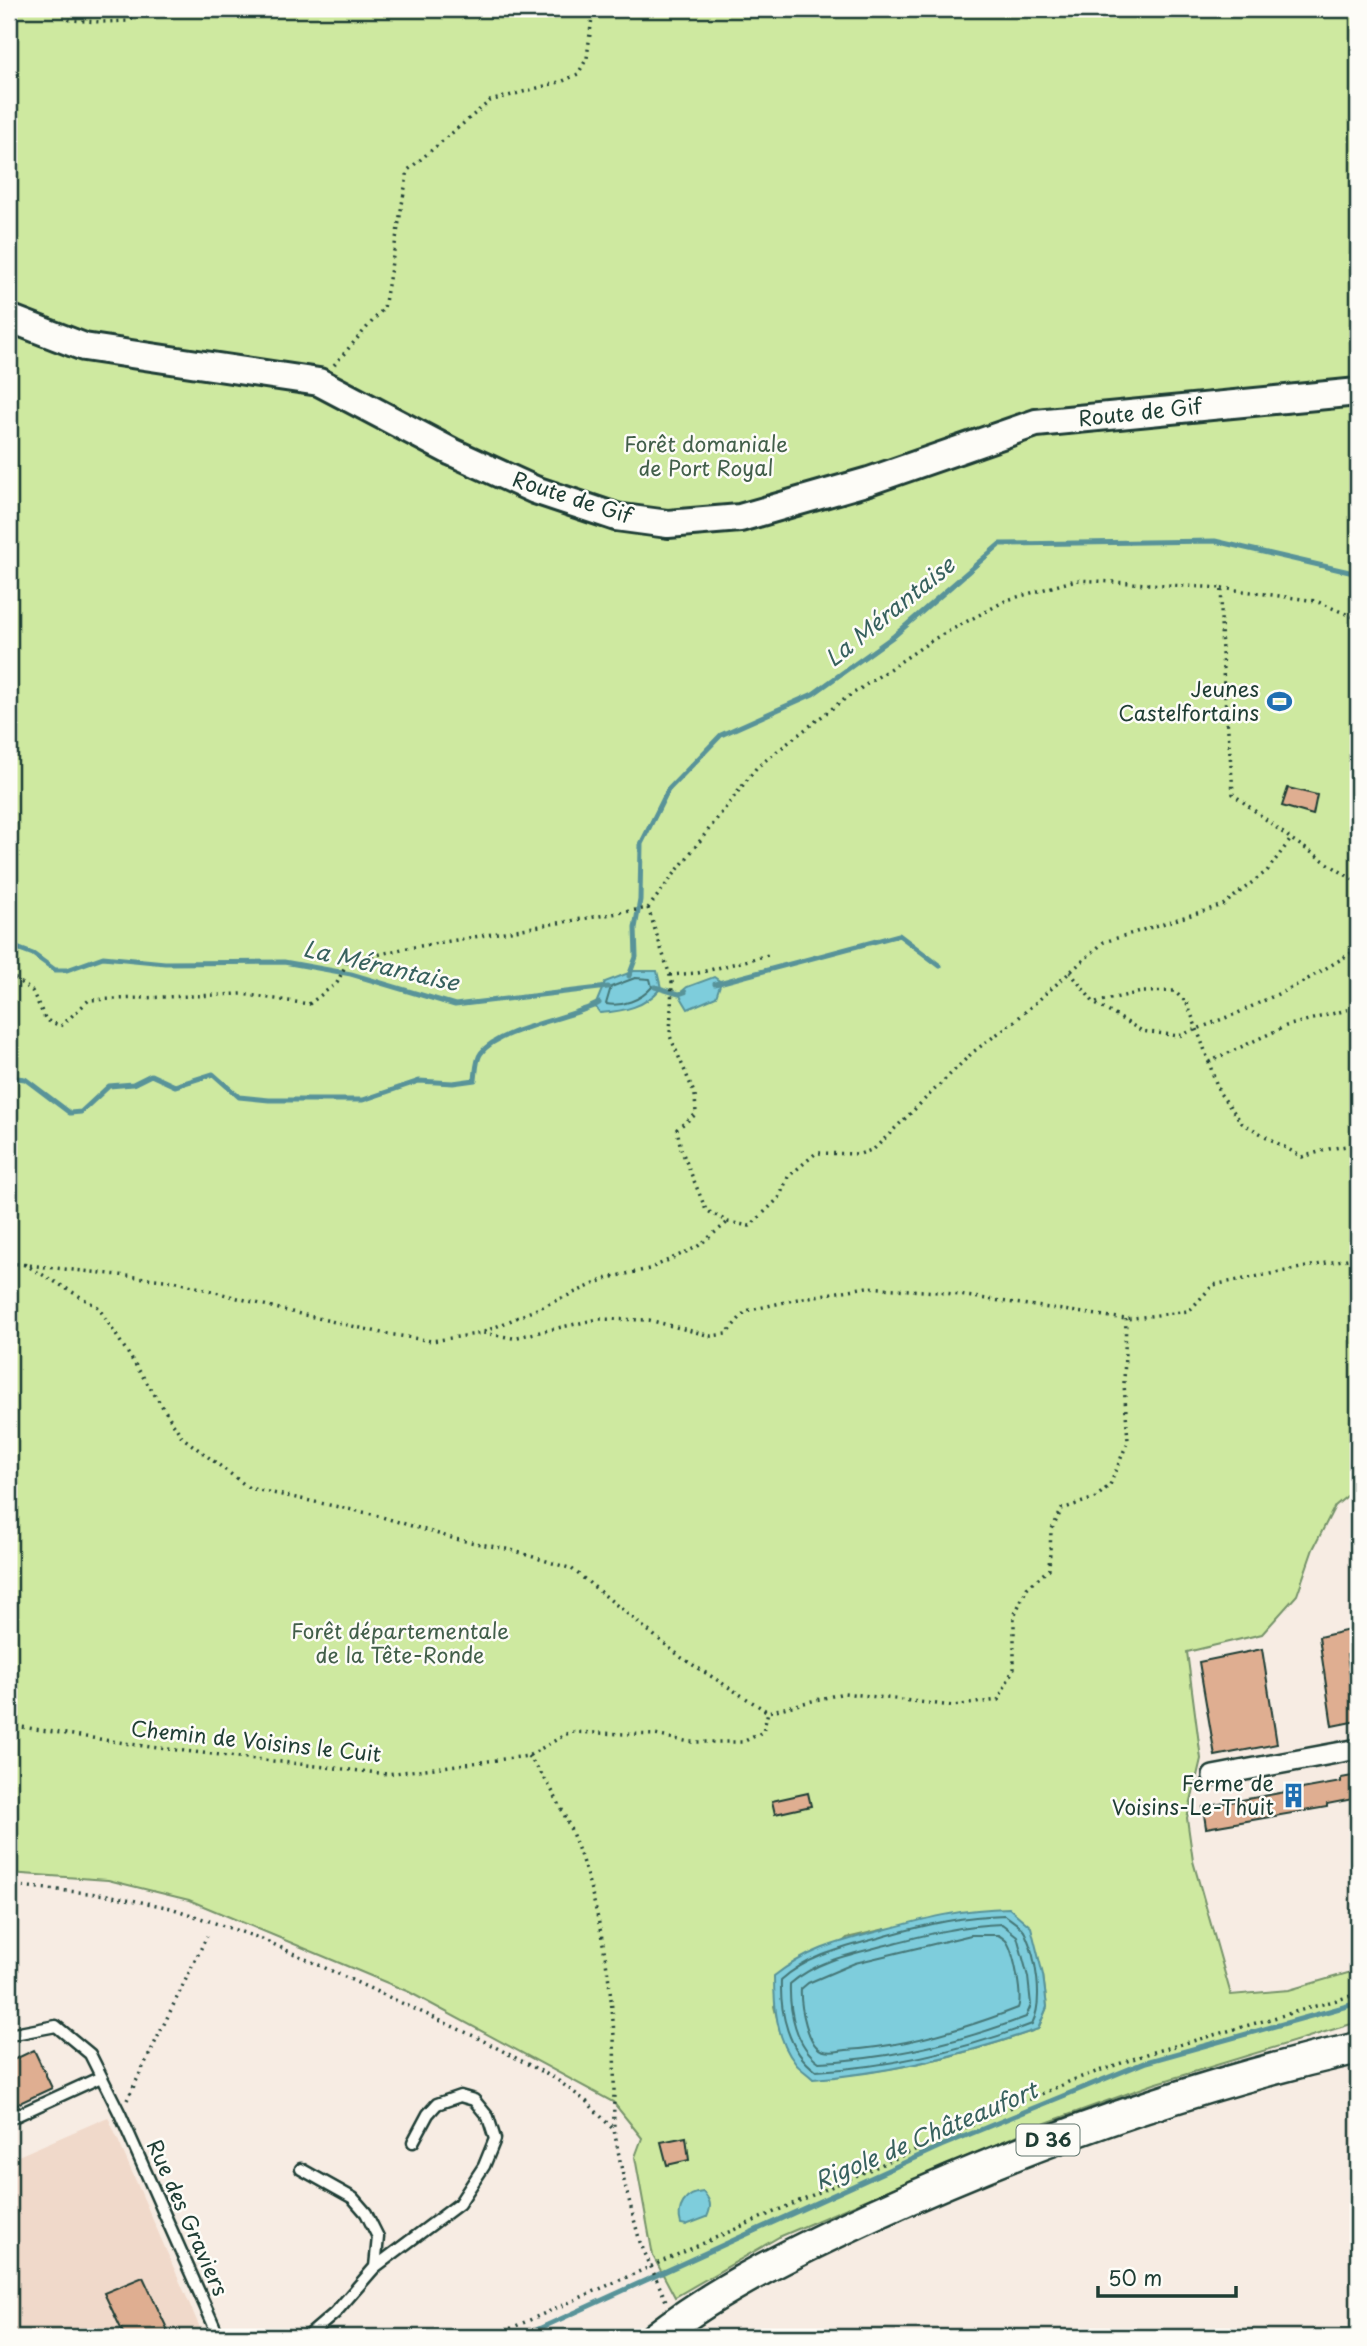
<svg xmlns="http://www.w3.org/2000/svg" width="1367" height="2346" font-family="'Playpen Sans',sans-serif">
  <rect width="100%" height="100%" fill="#f7ece3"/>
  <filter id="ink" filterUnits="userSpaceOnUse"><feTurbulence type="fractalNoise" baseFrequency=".0143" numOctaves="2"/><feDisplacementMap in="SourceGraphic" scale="14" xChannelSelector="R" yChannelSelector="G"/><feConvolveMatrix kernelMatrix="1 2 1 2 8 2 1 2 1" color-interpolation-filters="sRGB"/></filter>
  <g filter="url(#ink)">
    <!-- built -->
    <path fill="#f0d9ca" d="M108,2117L204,2337H9V2160Z"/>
    <!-- green -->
    <path fill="#cee9a0" stroke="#76936a" stroke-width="2" fill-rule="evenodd" d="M9,9H1358V1487L1335,1506L1313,1549L1297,1595L1262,1634L1187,1652L1201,1759L1187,1818L1193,1861L1231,1995L1289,1990L1358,1970V2022L1154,2084L1046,2123L779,2237L675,2297L653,2256L635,2157L642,2138L613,2102L409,1992L189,1900L108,1880L9,1873ZM885,1929L1043,1975L1047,2007L1038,2029C964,2055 893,2073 813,2078C786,2055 782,2040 774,2006L847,1938Z"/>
    <!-- water -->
    <g fill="#7ecddc" stroke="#589399" stroke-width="2">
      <path d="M634,971H657L661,988C645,1007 625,1011 600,1013L595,1006L605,982Z"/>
      <path d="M714,977L721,982L716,997L688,1009L679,994L687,987Z"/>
      <path d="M1009,1908L1031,1927L1043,1975L1047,2007L1038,2029C964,2055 892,2073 813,2079C808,2074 800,2069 796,2064C776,2040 774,2005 774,1976C811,1947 843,1941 887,1929C931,1917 962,1909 1009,1908Z"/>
      <path d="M703,2192C711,2201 712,2206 707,2217L686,2225L681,2224C676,2208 685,2193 703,2192Z"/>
    </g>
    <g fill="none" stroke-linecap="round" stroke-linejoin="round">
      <!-- shore -->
      <g stroke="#457777" stroke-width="2">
        <path d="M635,978L650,979L652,987C641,1000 622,1007 606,1004L611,987Z"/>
        <path d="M1005,1915C1011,1920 1022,1926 1025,1933C1036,1957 1044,2001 1032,2024C963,2050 890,2067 816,2071C788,2051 780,2013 781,1980C811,1953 852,1946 889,1935C929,1924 963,1916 1005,1915Z"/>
        <path d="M1002,1924L1017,1936L1028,1977L1031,2005L1026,2017C960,2042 890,2059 819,2062C796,2046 789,2012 790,1984C817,1960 856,1953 890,1944C928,1934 963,1925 1002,1924Z"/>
        <path d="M971,1935H998C1000,1936 1006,1940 1007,1942C1014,1953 1023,1997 1018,2008C964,2029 903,2047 846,2050C839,2051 830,2053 824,2051C807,2048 800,2003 801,1989L808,1983L855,1963Z"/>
      </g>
      <!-- stream -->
      <g stroke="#589399" stroke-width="5">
        <path d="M9,948H17L33,954L55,970H67L103,957L165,963L284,962L351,974L455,1005L608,987"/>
        <path d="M629,976L636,957L635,928L640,900L641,844L668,790L721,735L813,694L894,636L1000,544L1215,541L1358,574"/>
        <path d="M715,984L899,935L940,966"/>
        <path d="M655,987L679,994L685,992"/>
        <path d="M9,1077L25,1079L70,1113L81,1112L109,1086L133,1084L151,1075L175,1086L213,1074L239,1097L269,1100H363L419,1081L453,1083L475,1080C476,1072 476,1059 481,1053C499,1028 571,1019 599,1003"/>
        <path d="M521,2337L941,2146L1146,2062L1358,2003"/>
      </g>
    </g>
    <!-- building -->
    <g fill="#dfae91" stroke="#1f3d34" stroke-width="2">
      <path d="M1288,788L1317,795L1313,815L1282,806Z"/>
      <path d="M1358,1628V1652L1347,1655L1357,1721L1332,1726L1319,1637Z"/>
      <path d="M1262,1649L1277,1744L1215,1756L1199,1662Z"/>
      <path d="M1358,1775V1798L1327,1804V1807L1206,1828L1203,1807L1341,1782V1778Z"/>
      <path d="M808,1793L811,1806L775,1814L772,1801Z"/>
      <path d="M34,2050L52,2088L9,2108V2062Z"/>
      <path d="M686,2137L689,2160L667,2165L661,2142Z"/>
      <path d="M143,2277L171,2337H125L104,2293Z"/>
    </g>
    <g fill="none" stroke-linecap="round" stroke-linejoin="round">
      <defs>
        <g id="lane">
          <path d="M9,2035L56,2026L90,2054L120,2114L219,2337"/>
          <path d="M9,2119L101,2077"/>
          <path d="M301,2169L353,2198L366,2213L378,2237L375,2267L335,2313L307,2337"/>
          <path d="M375,2267L459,2204L484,2166L495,2139L488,2117L474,2100L460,2096L437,2104L428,2114L413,2142"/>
        </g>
        <path id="street" d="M1213,1776L1358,1749"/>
        <path id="secondary" d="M9,318L84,347L319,382L452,452L535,490L616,517L668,524L740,518L869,481L1036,423L1358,392"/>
        <path id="primary" d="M656,2337C722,2286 798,2250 873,2215C1030,2143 1190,2086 1358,2048"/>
      </defs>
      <!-- lane casing -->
      <use href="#lane" stroke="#1f3d34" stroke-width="15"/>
      <!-- street casing -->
      <use href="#street" stroke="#1f3d34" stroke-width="24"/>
      <!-- secondary casing -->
      <use href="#secondary" stroke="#1f3d34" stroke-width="32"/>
      <!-- primary casing -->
      <use href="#primary" stroke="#1f3d34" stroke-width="35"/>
      <!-- path -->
      <g stroke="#1f3d34" stroke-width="3.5" stroke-dasharray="2 5" stroke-linecap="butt">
        <path d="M59,9L70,20L101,22L128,21L145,9"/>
        <path d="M334,365L384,308L408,170L490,101L563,81L578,74L587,58L593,9"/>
        <path d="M1222,588L1316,601L1358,619"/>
        <path d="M648,908L672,982L670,1036L695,1095L696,1114L677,1129L681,1149L706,1210L728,1222L750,1226L779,1198L788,1177L816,1153L860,1154L874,1149L973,1052L1016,1020L1104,942L1223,905L1267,871L1291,839L1358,883"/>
        <path d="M1070,972L1094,1003L1142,1031L1179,1036L1238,1013L1303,982L1358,949"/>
        <path d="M9,974L32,991L46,1020L61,1026L89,1000L242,994L309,1004L337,983L347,962L402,949L648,908L757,767L839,703L934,639L1007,600L1076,580L1222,588C1218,657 1229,725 1233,794L1291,839"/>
        <path d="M670,975L698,973L772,954"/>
        <path d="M1096,1002L1142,992L1174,991L1187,1003"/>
        <path d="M1204,1048L1219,1092L1242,1123L1302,1157L1329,1149L1358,1144"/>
        <path d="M1209,1062L1286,1026L1358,1007"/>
        <path d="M9,1263L174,1281L283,1310L382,1333L432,1341L483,1333L513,1338L598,1319L649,1320L711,1336L726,1334L746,1311L798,1299L867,1287L938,1292L1126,1319L1189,1311L1213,1285L1358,1257"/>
        <path d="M24,1264L98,1307L182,1437L249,1488L372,1514L455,1539L511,1550L572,1569L682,1658L768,1712L844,1693L953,1706L998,1700L1014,1668V1616L1027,1588L1049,1569L1051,1531L1062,1509L1095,1498L1110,1485L1128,1441L1124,1384L1126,1319"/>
        <path d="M484,1332L608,1278L649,1269L697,1247L728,1222"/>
        <path d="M9,1725L150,1747L387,1774L528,1756L570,1732L655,1735L690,1742H743L763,1732L768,1712"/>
        <path d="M528,1756C582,1819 607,1939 613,2021C616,2057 613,2093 614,2128"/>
        <path d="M9,1885L107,1895L171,1908L262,1939L478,2038L556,2079L587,2102L614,2130L624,2181L640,2242L666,2301"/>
        <path d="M127,2100L207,1936"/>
        <path d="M491,2337L1073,2080L1147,2054L1358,1994"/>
      </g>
      <!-- lane -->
      <use href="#lane" stroke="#fdfcf7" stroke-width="10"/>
      <!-- street -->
      <use href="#street" stroke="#fdfcf7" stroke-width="19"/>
      <!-- secondary -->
      <use href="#secondary" stroke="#fdfcf7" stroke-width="26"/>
      <!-- primary -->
      <use href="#primary" stroke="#fdfcf7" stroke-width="30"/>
      <!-- path-bridge -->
      <path stroke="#1f3d34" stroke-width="3.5" stroke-dasharray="2 5" stroke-linecap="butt" d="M1187,1003L1204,1048"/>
    </g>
  </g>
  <!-- icons -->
  <defs>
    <symbol id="stadium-bare" viewBox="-9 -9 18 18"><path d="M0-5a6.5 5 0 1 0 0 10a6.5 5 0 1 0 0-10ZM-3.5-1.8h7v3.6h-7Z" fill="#1f6fb2" stroke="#fdfcf7" stroke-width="2.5" paint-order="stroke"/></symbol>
    <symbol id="building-bare" viewBox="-9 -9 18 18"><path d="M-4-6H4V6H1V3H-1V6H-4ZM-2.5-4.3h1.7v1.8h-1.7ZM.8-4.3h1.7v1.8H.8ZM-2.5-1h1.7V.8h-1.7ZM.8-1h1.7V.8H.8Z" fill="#1f6fb2" stroke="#fdfcf7" stroke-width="2.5" paint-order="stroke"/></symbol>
  </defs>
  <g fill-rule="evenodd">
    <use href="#stadium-bare" x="1262" y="684" width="35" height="35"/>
    <use href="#building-bare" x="1276" y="1778" width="35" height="35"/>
  </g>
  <g text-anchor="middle" stroke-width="5" stroke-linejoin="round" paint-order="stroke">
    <!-- shield labels -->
    <rect fill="#fdfcf7" stroke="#62766e" stroke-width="2" x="1016.5" y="2124.5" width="63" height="31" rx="5"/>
    <g font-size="19" font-weight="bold" fill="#1f3d34">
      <text x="1048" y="2147">D 36</text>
    </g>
    <!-- street labels -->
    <g font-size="21" fill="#1f3d34" stroke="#fdfcf7">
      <text transform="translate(1140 413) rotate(-6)" y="7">Route de Gif</text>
      <text transform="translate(572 498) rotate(18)" y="7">Route de Gif</text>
      <text transform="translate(256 1742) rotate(6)" y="7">Chemin de Voisins le Cuit</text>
      <text transform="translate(187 2218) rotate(66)" y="7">Rue des Graviers</text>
    </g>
    <!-- park labels -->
    <g font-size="21" fill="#425f4a" stroke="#fdfcf7">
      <text x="706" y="452">Forêt domaniale<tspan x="706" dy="24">de Port Royal</tspan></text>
      <text x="400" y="1639">Forêt départementale<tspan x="400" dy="24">de la Tête-Ronde</tspan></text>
    </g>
    <!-- poi labels -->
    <g font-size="21" fill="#1f3d34" stroke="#fdfcf7" text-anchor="end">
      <text x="1259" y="697">Jeunes<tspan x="1259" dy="24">Castelfortains</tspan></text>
      <text x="1274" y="1791">Ferme de<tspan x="1274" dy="24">Voisins-Le-Thuit</tspan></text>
    </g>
    <!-- water labels -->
    <g font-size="23" font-style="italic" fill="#37615e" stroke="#fdfcf7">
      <text transform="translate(890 612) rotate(-39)" y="8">La Mérantaise</text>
      <text transform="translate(381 966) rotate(13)" y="8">La Mérantaise</text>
      <text transform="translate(926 2136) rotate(-23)" y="8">Rigole de Châteaufort</text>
    </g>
  </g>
  <!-- margin -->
  <rect width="1367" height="2346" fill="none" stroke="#fdfcf7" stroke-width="35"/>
  <rect x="18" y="18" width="1332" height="2311" fill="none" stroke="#1f3d34" stroke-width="2.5" filter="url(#ink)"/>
  <!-- scale -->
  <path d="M1098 2286v10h138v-10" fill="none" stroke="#1f3d34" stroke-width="3.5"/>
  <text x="1108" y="2286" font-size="21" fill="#1f3d34" stroke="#fdfcf7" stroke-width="5" paint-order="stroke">50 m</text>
</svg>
